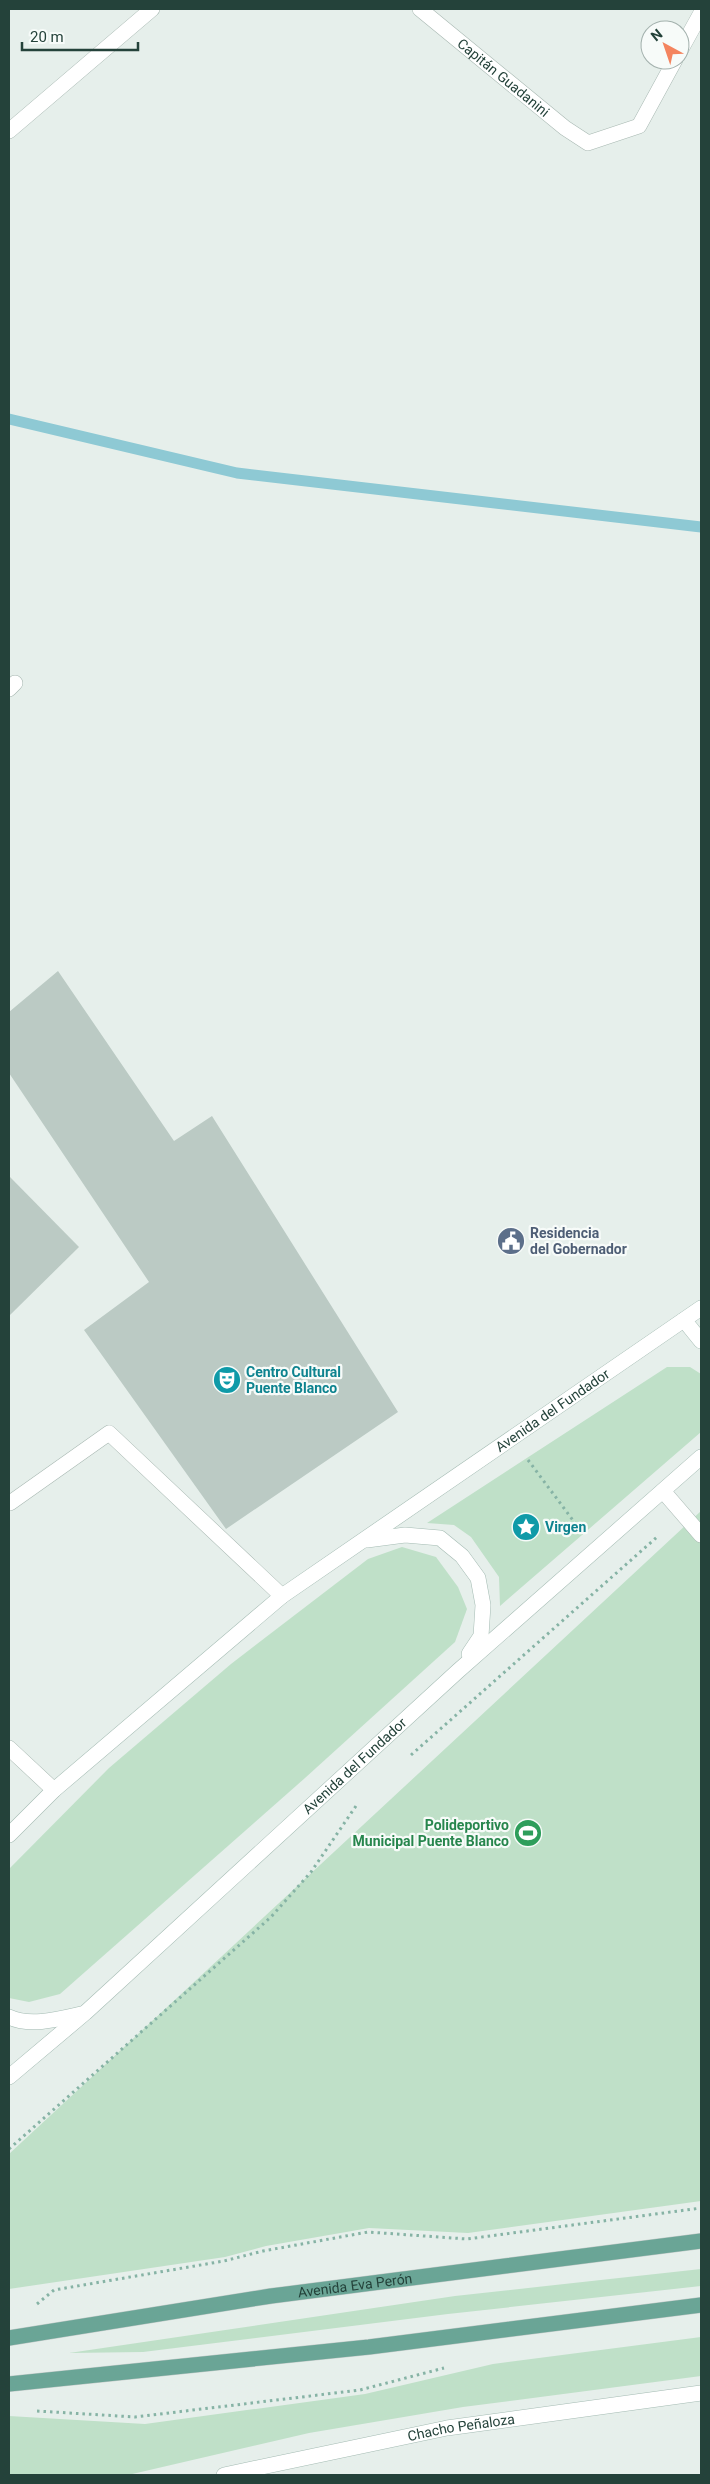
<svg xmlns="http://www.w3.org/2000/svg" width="710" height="2484" font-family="Roboto,sans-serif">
  <rect width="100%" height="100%" fill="#e6efeb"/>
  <!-- green -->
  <g fill="#bfe0c8">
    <path d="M667,1367H690L701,1374V1432L500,1606L499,1577L471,1537L454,1525L427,1523Z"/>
    <path d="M701,1511V2201L468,2233L369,2228L266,2246L225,2257L9,2289V2154Z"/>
    <path d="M402,1547L436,1557L458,1587L467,1609L455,1642L305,1778L60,1994L29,2002L9,1998V1869L109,1768L231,1664L368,1559Z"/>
    <path d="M701,2269V2286L448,2314L143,2352L69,2353L455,2296Z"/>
    <path d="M701,2337V2376L463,2407L309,2433L128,2475H9V2416L145,2424L365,2394L493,2364Z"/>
  </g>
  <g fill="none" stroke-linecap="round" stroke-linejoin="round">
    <!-- stream -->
    <path stroke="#8ec9d4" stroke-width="11" d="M9,419L237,473L701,527"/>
  </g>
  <!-- building -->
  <g fill="#bbcac4">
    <path d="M58,971L174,1141L212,1116L398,1412L226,1529L84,1330L149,1282L9,1073V1012Z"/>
    <path d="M9,1176L79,1247L9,1316Z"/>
  </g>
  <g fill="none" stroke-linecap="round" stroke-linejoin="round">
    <defs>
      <g id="lane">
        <path d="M663,1491L701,1535"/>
        <path d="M10,1503L109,1433L282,1596"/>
      </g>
      <g id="street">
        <path id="s1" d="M420,9L565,128L588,143L639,126L675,60"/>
        <path d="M680,51L701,13"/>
        <path d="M9,131L152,9"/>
        <path d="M9,689L15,683"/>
        <path d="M9,1748L54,1790"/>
      </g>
      <g id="secondary">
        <path d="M684,1320L701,1341"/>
        <path d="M367,1540L405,1535L440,1538L462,1556L478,1578L483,1605L481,1636L469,1654"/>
        <path id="s2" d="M9,1835L54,1790L282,1596L701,1308"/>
        <path d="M9,2017C30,2027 59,2019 81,2014"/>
        <path id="s3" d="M9,2077L85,2013L458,1671L701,1457"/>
        <path id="s4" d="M224,2475L447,2428L701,2393"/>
      </g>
      <g id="primary">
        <path id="s5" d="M9,2338L271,2296L701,2241"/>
        <path d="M9,2384L369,2347L701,2305"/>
      </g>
    </defs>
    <!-- lane casing -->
    <use href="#lane" stroke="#a8b8b2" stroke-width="16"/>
    <!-- street casing -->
    <use href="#street" stroke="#a8b8b2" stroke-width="16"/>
    <!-- secondary casing -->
    <use href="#secondary" stroke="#a4bbb3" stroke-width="16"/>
    <!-- primary casing -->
    <use href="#primary" stroke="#c2cac8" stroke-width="16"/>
    <!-- path -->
    <g stroke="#86b3a5" stroke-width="3" stroke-dasharray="2.5 4" stroke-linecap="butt">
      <path d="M528,1460L578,1527"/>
      <path d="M411,1755L657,1537"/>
      <path d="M9,2149L271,1917L311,1872L358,1803"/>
      <path d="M37,2304L54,2290L224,2261L263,2251L368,2232L467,2239L701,2208"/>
      <path d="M37,2411L135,2417L360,2390L444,2368"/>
    </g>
    <!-- lane -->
    <use href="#lane" stroke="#fff" stroke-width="15"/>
    <!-- street -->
    <use href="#street" stroke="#fff" stroke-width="15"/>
    <!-- secondary -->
    <use href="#secondary" stroke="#fff" stroke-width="15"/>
    <!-- primary -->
    <use href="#primary" stroke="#6aa596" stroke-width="15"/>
  </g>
  <!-- icons -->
  <defs>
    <symbol id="civic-disc" viewBox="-11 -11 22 22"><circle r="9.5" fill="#5c6f8a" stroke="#f7fbf9"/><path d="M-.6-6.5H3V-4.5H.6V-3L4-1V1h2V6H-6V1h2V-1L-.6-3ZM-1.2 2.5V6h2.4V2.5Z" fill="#fff"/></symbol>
    <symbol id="theatre-disc" viewBox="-11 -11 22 22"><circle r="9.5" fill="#0f9aa8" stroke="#f7fbf9"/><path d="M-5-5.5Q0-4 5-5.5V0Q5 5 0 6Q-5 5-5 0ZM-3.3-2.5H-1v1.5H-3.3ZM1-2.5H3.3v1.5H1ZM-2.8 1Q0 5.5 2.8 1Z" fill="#fff"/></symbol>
    <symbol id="sight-disc" viewBox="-11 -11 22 22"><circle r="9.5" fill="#0f9aa8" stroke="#f7fbf9"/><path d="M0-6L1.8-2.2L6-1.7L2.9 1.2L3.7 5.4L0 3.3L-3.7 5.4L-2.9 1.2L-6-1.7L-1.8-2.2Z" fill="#fff"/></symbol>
    <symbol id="stadium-disc" viewBox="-11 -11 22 22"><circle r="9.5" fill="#2e9e5b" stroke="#f7fbf9"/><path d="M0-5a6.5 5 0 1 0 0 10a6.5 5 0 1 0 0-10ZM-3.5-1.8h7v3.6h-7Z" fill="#fff"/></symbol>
  </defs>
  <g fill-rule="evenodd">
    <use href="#civic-disc" x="495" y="1225" width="32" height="32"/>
    <use href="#theatre-disc" x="211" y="1364" width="32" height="32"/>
    <use href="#sight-disc" x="510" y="1511" width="32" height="32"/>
    <use href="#stadium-disc" x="512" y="1817" width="32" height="32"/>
  </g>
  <g text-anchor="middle" stroke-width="4.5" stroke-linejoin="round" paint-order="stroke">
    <!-- street labels -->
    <g font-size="14" fill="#24423a" stroke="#f7fbf9">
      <text dy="5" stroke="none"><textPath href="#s1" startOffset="108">Capitán Guadanini</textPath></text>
      <text dy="5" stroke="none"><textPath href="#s2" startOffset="691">Avenida del Fundador</textPath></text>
      <text dy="5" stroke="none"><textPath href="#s3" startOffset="465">Avenida del Fundador</textPath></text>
      <text dy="5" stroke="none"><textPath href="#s5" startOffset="350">Avenida Eva Perón</textPath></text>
      <text dy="5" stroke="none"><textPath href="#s4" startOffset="242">Chacho Peñaloza</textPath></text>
    </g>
    <!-- service labels -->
    <g font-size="14" font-weight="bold" fill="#4e5e75" stroke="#f7fbf9" text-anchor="start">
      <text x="530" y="1238">Residencia<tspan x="530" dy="16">del Gobernador</tspan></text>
    </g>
    <!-- culture labels -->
    <g font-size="14" font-weight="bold" fill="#0d838f" stroke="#f7fbf9" text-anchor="start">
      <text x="246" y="1377">Centro Cultural<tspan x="246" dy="16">Puente Blanco</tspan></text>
      <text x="545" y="1532">Virgen</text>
    </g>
    <!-- leisure labels -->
    <g font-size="14" font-weight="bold" fill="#27864d" stroke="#f7fbf9" text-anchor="end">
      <text x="509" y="1830">Polideportivo<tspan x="509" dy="16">Municipal Puente Blanco</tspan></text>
    </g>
  </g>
  <!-- border -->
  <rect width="710" height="2484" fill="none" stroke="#24423a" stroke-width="20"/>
  <!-- north arrow -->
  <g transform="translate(665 45) rotate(320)"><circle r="24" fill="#f7fbf9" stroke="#a3b1ad"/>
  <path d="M0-4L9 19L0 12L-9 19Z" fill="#f4845f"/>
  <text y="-8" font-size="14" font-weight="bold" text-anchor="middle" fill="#24423a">N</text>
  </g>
  <!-- scale -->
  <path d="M22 42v8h116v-8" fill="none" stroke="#24423a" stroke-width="2.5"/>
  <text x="30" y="42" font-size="15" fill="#24423a" stroke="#f7fbf9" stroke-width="4" paint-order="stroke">20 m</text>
</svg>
